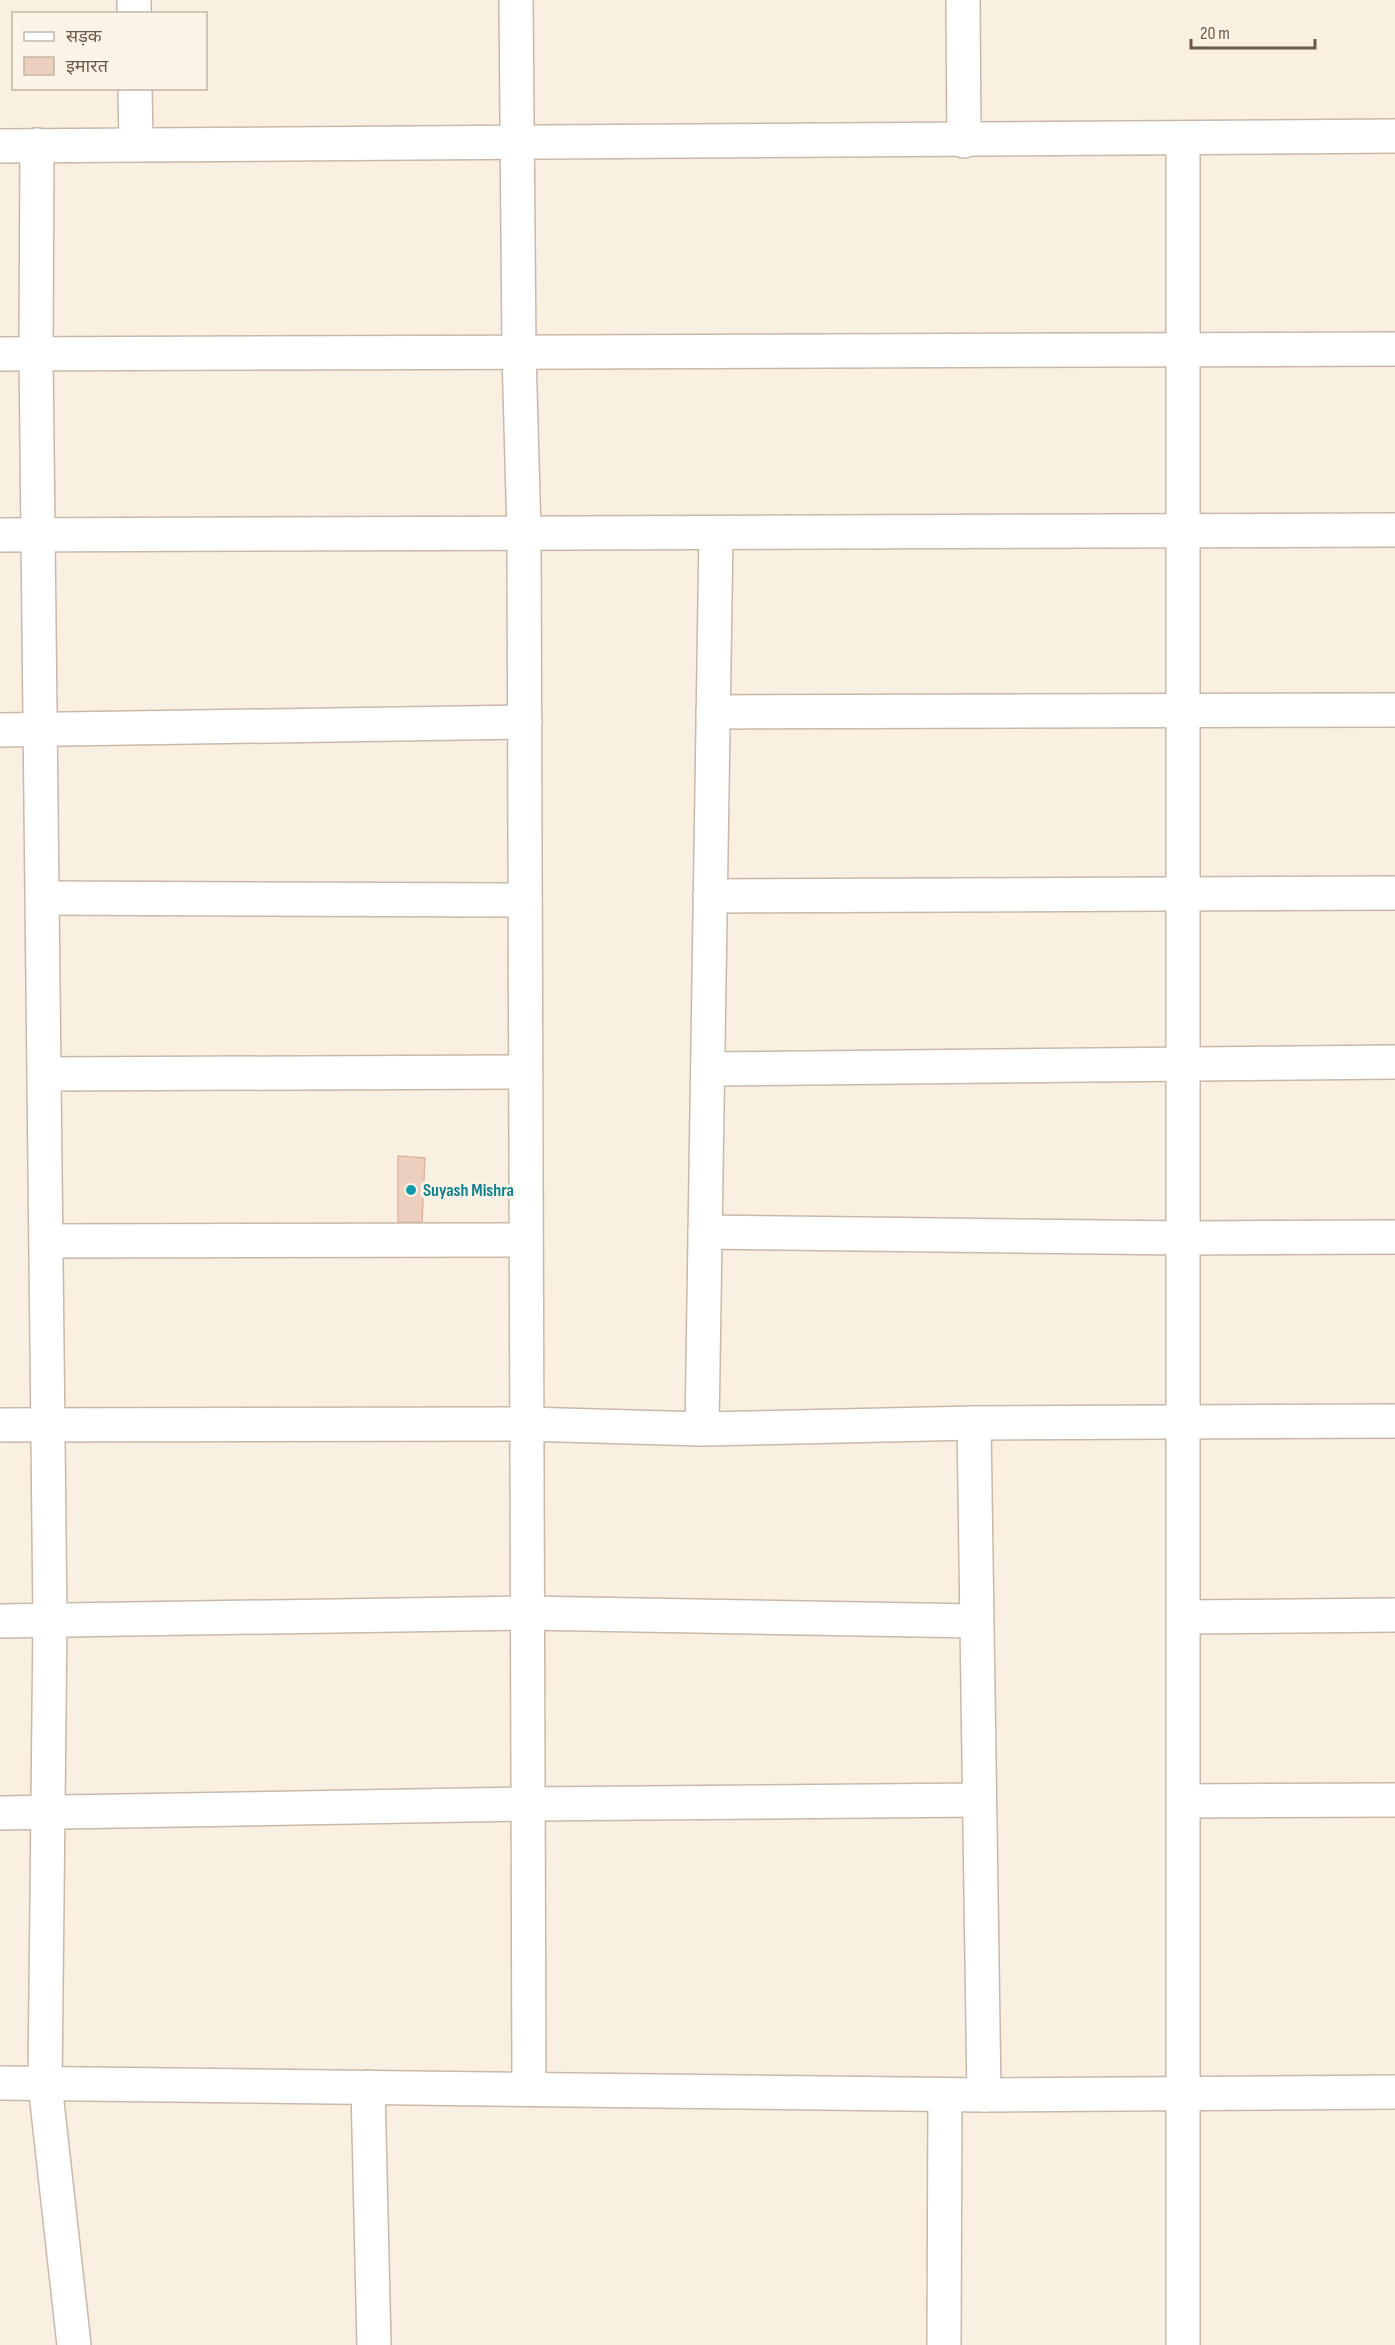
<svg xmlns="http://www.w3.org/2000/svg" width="1395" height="2345" font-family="'Sofia Sans Condensed','Noto Sans Devanagari',sans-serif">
  <rect width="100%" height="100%" fill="#f9f0e2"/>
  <!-- building -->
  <path fill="#eccfbc" stroke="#ddb69f" stroke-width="1.5" d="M398,1156L425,1158L422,1222H398Z"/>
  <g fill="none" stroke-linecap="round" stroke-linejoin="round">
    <defs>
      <g id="minor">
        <path d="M134,0V14"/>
        <path d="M516,0L519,352L524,534L529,2088"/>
        <path d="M963,0L964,141"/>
        <path d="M135,88L136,145"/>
        <path d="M1183,138V2345"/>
        <path d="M37,145L36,353L50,1620L45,2084L74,2345"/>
        <path d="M0,146L1395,136"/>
        <path d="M0,354L1395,349"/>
        <path d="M0,535L1395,530"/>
        <path d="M713,712L1395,710"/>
        <path d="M0,730L525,722"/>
        <path d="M710,896L1395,893"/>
        <path d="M43,898L525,900"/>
        <path d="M708,1069L1395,1062"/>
        <path d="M44,1074L525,1072"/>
        <path d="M705,1232L1183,1238L1395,1237"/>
        <path d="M46,1241L526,1240"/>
        <path d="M974,1423L984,2095"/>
        <path d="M0,1425L526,1424L702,1429L974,1423L1395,1421"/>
        <path d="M702,1429L716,534"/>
        <path d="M1184,1617L1395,1615"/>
        <path d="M0,1621L527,1613L976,1621"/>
        <path d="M1184,1801L1395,1800"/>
        <path d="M0,1813L528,1804L979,1800"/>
        <path d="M368,2087L374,2345"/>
        <path d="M944,2345L945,2095"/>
      </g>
      <path id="tertiary" d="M0,2083L984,2095L1395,2092"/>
    </defs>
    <!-- minor casing -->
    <use href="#minor" stroke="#c9b8aa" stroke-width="36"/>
    <!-- tertiary casing -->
    <use href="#tertiary" stroke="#c9b8aa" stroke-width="36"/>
    <!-- minor -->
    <use href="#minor" stroke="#fff" stroke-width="33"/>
    <!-- tertiary -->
    <use href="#tertiary" stroke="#fff" stroke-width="33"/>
  </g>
  <!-- markers -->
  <circle fill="#0f9aa8" stroke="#fdf4e8" stroke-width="2" cx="411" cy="1190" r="6"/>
  <g text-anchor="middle" stroke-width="6" stroke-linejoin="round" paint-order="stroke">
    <!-- culture labels -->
    <g font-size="18" font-weight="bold" fill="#0d838f" stroke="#fdf4e8" text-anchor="start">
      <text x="423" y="1196">Suyash Mishra</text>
    </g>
  </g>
  <!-- legend -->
  <rect x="12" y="12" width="195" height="78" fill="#fdf4e8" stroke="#c4b5a9" stroke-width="1.5"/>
  <rect x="24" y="32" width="30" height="9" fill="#ffffff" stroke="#c4b5a9" stroke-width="1.5"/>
  <text x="66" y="42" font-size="18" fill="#6e574b">सड़क</text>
  <rect x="24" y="57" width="30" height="18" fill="#eccfbc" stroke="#c4b5a9" stroke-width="1.5"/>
  <text x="66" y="72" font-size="18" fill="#6e574b">इमारत</text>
  <!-- scale -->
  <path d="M1191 39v9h124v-9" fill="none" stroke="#6e574b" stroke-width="3"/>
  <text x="1200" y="39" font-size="18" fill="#6e574b" stroke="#fdf4e8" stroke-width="4.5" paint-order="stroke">20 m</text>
</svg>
